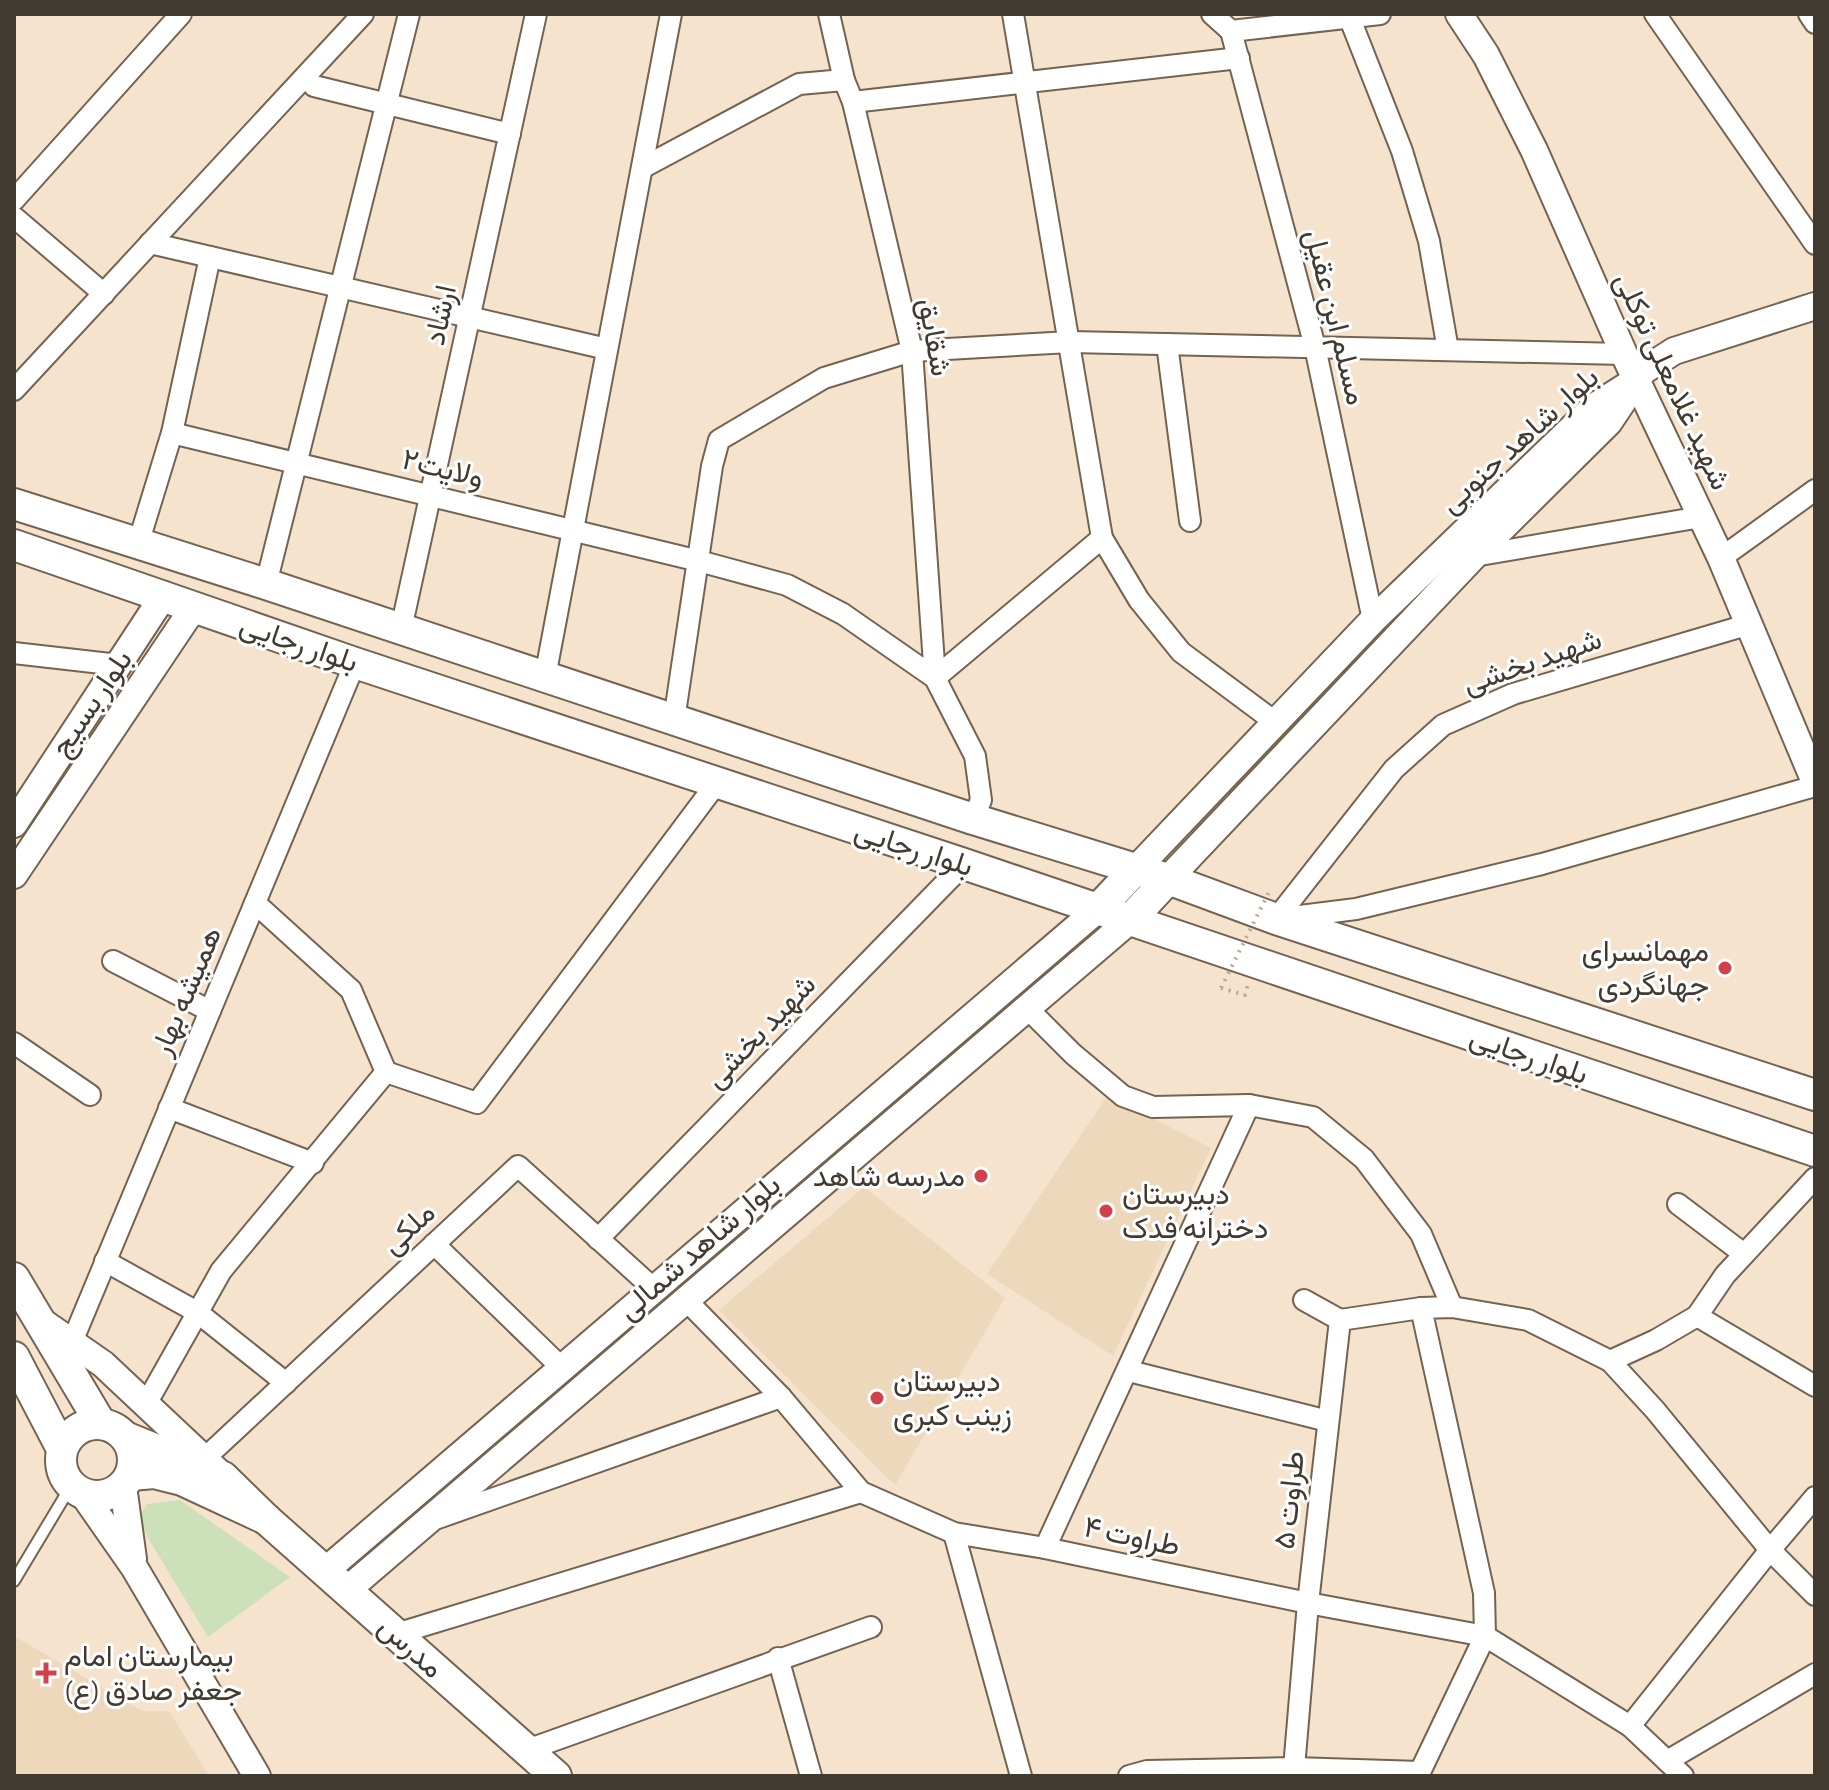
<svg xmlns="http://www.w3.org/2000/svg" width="1829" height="1790" font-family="'Alegreya Sans',Vazirmatn,sans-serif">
  <rect width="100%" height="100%" fill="#f6e3ce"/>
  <!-- built -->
  <g fill="#eed8bc">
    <path d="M1108,1095L1211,1148L1113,1356L987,1274Z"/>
    <path d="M864,1187L1005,1298L895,1485L719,1310Z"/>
    <path d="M14,1636L142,1711H169L209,1776H14Z"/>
  </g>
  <!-- green -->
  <path fill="#cce0b9" d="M180,1500L290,1577L208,1637L148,1538L139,1517L147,1504Z"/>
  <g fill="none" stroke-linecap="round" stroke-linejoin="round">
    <defs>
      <path id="service" d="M14,1581L71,1486"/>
      <g id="minor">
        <path d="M829,14L844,80L853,102L912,351L935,678"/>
        <path d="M1013,14L1102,538L1139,600L1181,652L1275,722"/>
        <path d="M1212,14L1231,31L1380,14"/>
        <path d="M1655,14L1815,244"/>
        <path d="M1809,14L1815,23"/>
        <path d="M1350,19L1402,151L1429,241L1448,350"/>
        <path d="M1231,31L1315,347L1373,620"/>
        <path d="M314,86L510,134"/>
        <path d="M853,102L1239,58"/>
        <path d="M642,168L799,84L844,80"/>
        <path d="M14,200L181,14"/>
        <path d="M14,217L104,294"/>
        <path d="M150,243L607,349"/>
        <path d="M1167,344L1190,521"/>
        <path d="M14,390L363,14"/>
        <path d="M172,433L699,561L787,585L843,614L935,678L975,756L981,800L973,819"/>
        <path d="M138,544L172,433L210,257"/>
        <path d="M1474,556L1701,517"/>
        <path d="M1721,558L1815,490"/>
        <path d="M266,584L409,14"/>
        <path d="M401,629L536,14"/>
        <path d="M14,653L119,665"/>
        <path d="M545,677L671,14"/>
        <path d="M935,678L1102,538"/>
        <path d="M674,720L712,466L719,440L824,378L912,351L1070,342L1624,354"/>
        <path d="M1284,918L1356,909L1542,864L1815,786"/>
        <path d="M1276,919L1394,769L1443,725L1513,694L1750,624"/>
        <path d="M113,961L210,1011"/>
        <path d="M1027,1008L1073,1054L1123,1096L1153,1107L1249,1105L1313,1117L1364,1159L1421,1234L1452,1307"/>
        <path d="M14,1043L90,1095"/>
        <path d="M386,1072L477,1103L716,784"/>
        <path d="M169,1108L313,1163"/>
        <path d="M1678,1204L1744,1254"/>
        <path d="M598,1239L964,864"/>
        <path d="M434,1244L562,1368"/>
        <path d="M105,1261L197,1312L286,1383"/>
        <path d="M686,1300L781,1397L861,1492L954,1533L1045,1548L1308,1603L1485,1636L1630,1726L1683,1776"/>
        <path d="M1304,1300L1340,1320"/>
        <path d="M1697,1316L1815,1386"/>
        <path d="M72,1342L355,663"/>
        <path d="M1610,1361L1656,1340L1697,1316L1725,1275L1815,1178"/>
        <path d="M1129,1371L1328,1421"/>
        <path d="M146,1404L221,1271L386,1072L351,990L255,903"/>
        <path d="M204,1459L518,1166L654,1289"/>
        <path d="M438,1518L781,1397"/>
        <path d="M954,1533L1021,1776"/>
        <path d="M1045,1548L1249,1105"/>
        <path d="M396,1634L861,1492"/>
        <path d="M778,1658L811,1776"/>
        <path d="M1630,1726L1770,1550L1815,1497"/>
        <path d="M527,1750L871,1627"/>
        <path d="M1667,1761L1815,1674"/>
        <path d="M1294,1768L1308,1603L1340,1320L1421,1308"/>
        <path d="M1129,1776L1147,1771L1294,1768L1420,1772"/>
        <path d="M1420,1776V1772L1485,1636L1484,1593L1421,1308L1452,1307L1528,1320L1610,1361L1655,1410L1770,1550L1815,1595"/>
      </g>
      <g id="tertiary">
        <path d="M1459,14L1486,55L1534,150L1624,354L1721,558L1815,782"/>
        <path d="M14,824L164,595"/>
        <path d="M1136,869L1373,620L1594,407L1630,384"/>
        <path d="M14,875L194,607"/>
        <path d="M1168,879L1474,556L1609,422L1643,371L1674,351L1815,306"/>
        <path d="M41,1321L103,1364L218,1472"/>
        <path d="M123,1486L133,1559"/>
        <path d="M83,1494L134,1567L257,1776"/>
        <path d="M325,1571L1097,910"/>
        <path d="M347,1590L1129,921"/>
      </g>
      <g id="secondary">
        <path d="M14,504L266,584L973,819L1168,879L1276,919L1815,1095"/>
        <path d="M14,545L355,663L964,864L1815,1151"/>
        <path d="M1097,910L1136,869"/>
        <path d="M1129,921L1168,879"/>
        <path d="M14,1278L101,1424"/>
        <path d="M14,1357L62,1449"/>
        <circle cx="97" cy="1460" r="36"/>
        <path d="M125,1437L223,1477L266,1519L182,1480L154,1473L131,1475"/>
        <path d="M266,1519L556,1776"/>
      </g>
    </defs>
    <!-- service casing -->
    <use href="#service" stroke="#736350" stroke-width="14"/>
    <!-- minor casing -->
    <use href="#minor" stroke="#736350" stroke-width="24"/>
    <!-- tertiary casing -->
    <use href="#tertiary" stroke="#736350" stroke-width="30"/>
    <!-- secondary casing -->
    <use href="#secondary" stroke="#736350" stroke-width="34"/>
    <!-- path -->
    <path stroke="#b5a796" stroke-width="4" stroke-dasharray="2 6" stroke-linecap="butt" d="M1221,988L1245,995L1248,984"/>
    <!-- service -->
    <use href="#service" stroke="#fff" stroke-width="10"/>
    <!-- minor -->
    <use href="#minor" stroke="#fff" stroke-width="20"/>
    <!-- tertiary -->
    <use href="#tertiary" stroke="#fff" stroke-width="26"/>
    <!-- secondary -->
    <use href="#secondary" stroke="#fff" stroke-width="30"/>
    <!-- path-bridge -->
    <path stroke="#b5a796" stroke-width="4" stroke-dasharray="2 6" stroke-linecap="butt" d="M1221,988L1269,892"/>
  </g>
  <!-- markers -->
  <g fill="#d1414b" stroke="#fff" stroke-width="3">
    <circle cx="1725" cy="968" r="8"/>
    <circle cx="981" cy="1176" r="8"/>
    <circle cx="1106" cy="1211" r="8"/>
    <circle cx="877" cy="1398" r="8"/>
    <path d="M42 1661h8v8h8v8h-8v8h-8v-8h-8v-8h8z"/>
  </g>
  <g text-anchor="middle" stroke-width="6" stroke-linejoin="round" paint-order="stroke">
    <!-- street labels -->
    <g font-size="30" fill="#413a31" stroke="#fff">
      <text transform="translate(440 315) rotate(-78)" y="10">ارشاد</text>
      <text transform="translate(1336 317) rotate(76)" y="10">مسلم ابن عقیل</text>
      <text transform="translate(935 337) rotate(80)" y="10">شقایق</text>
      <text transform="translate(1673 381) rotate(65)" y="10">شهید غلامعلی توکلی</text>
      <text transform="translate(1519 440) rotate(-42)" y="10">بلوار شاهد جنوبی</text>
      <text transform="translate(443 468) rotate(14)" y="10">ولایت۲</text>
      <text transform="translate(299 643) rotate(19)" y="10">بلوار رجایی</text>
      <text transform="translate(1532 661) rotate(-19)" y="10">شهید بخشی</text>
      <text transform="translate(91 703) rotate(-56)" y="10">بلوار بسیج</text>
      <text transform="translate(914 848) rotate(18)" y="10">بلوار رجایی</text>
      <text transform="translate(186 991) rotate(-67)" y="10">همیشه بهار</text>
      <text transform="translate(760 1031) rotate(-46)" y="10">شهید بخشی</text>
      <text transform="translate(1529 1055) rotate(19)" y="10">بلوار رجایی</text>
      <text transform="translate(408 1228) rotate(-43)" y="10">ملکی</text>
      <text transform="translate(699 1247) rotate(-41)" y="10">بلوار شاهد شمالی</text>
      <text transform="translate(1289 1500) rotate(-84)" y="10">طراوت ۵</text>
      <text transform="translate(1132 1536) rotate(12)" y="10">طراوت ۴</text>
      <text transform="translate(411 1647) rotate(42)" y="10">مدرس</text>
    </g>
    <!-- poi labels -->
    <g font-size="30" fill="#413a31" stroke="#fff" text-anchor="start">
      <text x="1709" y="961" text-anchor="end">مهمانسرای<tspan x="1709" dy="34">جهانگردی</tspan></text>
      <text x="965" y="1186" text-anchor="end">مدرسه شاهد</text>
      <text x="1122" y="1204">دبیرستان<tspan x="1122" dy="34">دخترانه فدک</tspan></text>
      <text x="893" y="1391">دبیرستان<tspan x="893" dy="34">زینب کبری</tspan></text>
      <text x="64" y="1666">بیمارستان امام<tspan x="64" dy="34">جعفر صادق (ع)</tspan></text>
    </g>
  </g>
  <!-- border -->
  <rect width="1829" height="1790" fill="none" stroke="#413a31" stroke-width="32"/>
</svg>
